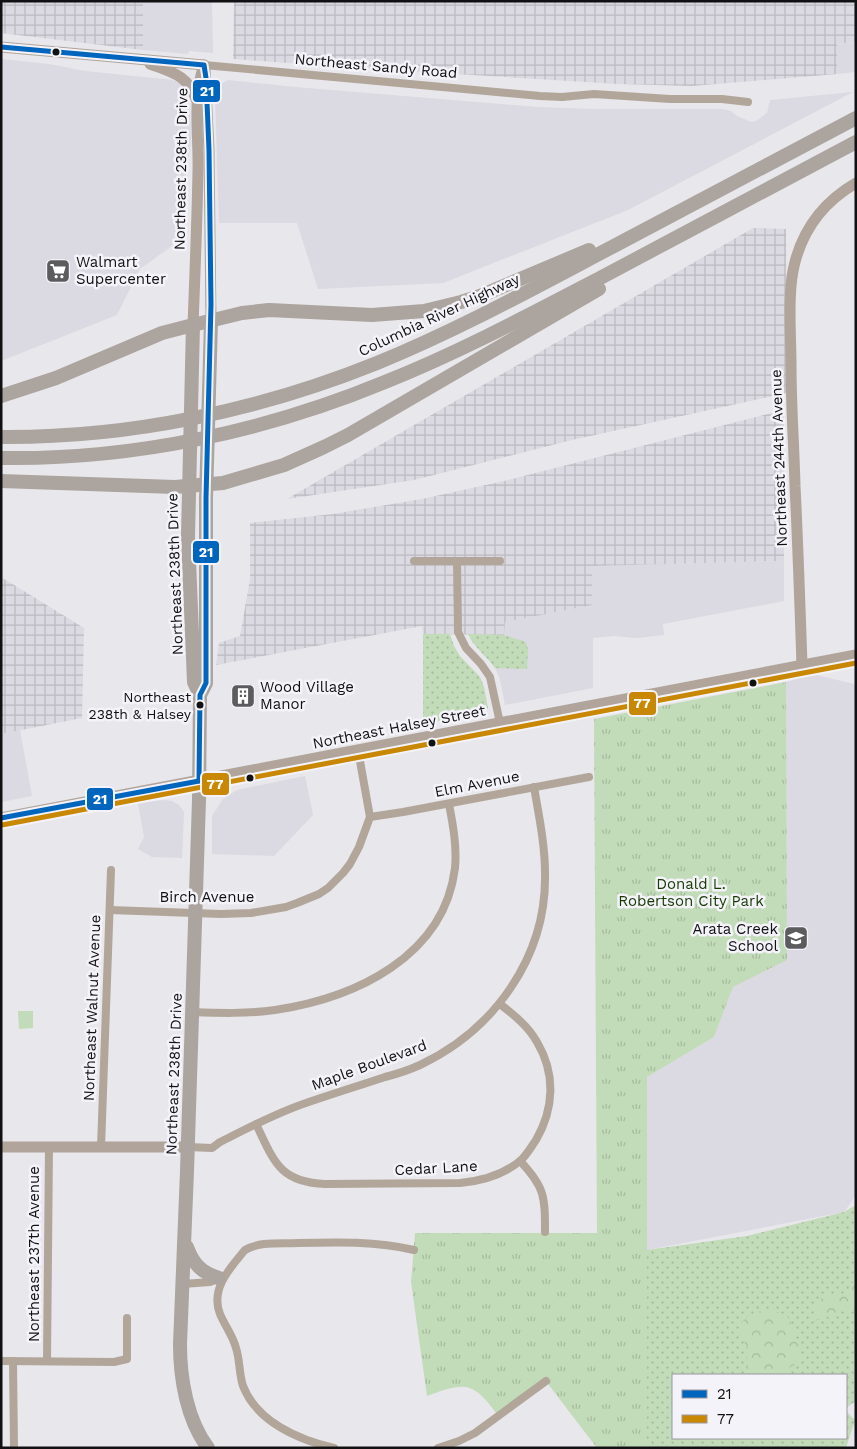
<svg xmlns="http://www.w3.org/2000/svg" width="857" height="1449" font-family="'Work Sans',sans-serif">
  <defs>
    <pattern id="industrial-grid" width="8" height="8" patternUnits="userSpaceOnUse" patternTransform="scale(1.25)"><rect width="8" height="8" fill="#dbd9e1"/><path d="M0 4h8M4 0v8" fill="none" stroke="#bbb9c0"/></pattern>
    <pattern id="grass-dots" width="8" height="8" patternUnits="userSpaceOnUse" patternTransform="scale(1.25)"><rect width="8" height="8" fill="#c2dbb8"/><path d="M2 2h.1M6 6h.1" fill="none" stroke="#a6bb9d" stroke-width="1.8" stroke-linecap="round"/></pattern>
    <pattern id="forest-crowns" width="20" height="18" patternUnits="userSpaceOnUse" patternTransform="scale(1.25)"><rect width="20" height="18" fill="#c2dbb8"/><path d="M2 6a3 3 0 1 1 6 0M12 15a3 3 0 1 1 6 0" fill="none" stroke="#a6bb9d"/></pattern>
    <pattern id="park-tufts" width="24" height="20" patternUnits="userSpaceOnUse" patternTransform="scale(1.25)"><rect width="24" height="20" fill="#c2dbb8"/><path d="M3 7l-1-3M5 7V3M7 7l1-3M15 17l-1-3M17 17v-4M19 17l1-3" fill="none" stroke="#a6bb9d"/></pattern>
  </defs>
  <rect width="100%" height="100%" fill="#e8e7eb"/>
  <!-- built -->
  <g fill="#dbd9e1">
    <path d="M143,1H212L213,53L189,51L188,54L143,50Z"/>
    <path d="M856,42V72L837,74V44Z"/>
    <path d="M1,59L49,64L85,71L173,80L179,83L184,87L187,93L190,106L191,142L176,243L140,269L117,315L1,361Z"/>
    <path d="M228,80L295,87L538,107L594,109H722L731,111L737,116L751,122L756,121L767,113L770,100L853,92L628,210L443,283L318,289L297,223H219L215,95L216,89L219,85Z"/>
    <path d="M784,561V601L663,624L664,635L637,638L614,636L593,638V688L505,705L500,679L495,668H527L526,643L504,635V622L592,605V566Z"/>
    <path d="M808,673L854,684L856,687V1195L844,1212L647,1250V1077L714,1037L733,987L787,960L786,682L800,678Z"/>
    <path d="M20,730L32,796L1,802V734Z"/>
    <path d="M305,776L313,815L274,856L212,854V816L223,799L237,790Z"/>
    <path d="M163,800L172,801L179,805L184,812L182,858L152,857L138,849L144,837L138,803Z"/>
  </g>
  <!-- industrial -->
  <g fill="url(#industrial-grid)">
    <path d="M1,1H143V50L1,33Z"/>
    <path d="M234,1H856V42L837,44V74L692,86L618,84L358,68L233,59Z"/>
    <path d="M753,228L786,229L787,393L572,440L414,480L287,499Z"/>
    <path d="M784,410V561L592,566V605L505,622L504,635L423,634L422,626L216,665L219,643L240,636L250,579V523L333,514L422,499L504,481Z"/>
    <path d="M1,577L84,628L82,718L1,734Z"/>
  </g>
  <!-- grass -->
  <g fill="url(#grass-dots)">
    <path d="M423,634H450L454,646L460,656L480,677L484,687L488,708L481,713L423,724Z"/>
    <path d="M468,634L504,635L526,642L528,650L527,669L495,668C487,656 474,648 468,634Z"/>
    <path d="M856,1205V1401L846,1408V1375H673V1438H846V1411L855,1420L846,1448H647V1250L747,1236L844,1212Z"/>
  </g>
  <!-- forest -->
  <g fill="url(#forest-crowns)">
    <path d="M856,1277V1309L837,1312L825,1318L814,1321C813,1312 814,1301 824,1297C831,1295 838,1296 844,1293C851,1289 852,1283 856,1277Z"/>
    <path d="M772,1310L786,1315L791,1323L802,1356L798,1363L789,1368L791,1375H751L746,1367L748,1349L738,1330C744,1314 756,1311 772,1310Z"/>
  </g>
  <!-- park -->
  <path fill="url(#park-tufts)" d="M786,682L787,960L733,987L714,1037L647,1077V1448H597L545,1380L497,1414C473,1381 464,1382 427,1396L411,1282L415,1233H597L594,719Z"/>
  <!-- garden -->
  <path fill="#c2dbb8" d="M18,1011H33V1028L19,1029Z"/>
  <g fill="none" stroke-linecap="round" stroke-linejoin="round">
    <!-- street -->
    <g stroke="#b2a69b" stroke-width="8">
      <path d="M204,65L540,96L562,97L594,94L670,99H722L748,102"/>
      <path d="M414,561H500"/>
      <path d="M457,561L458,632L466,648L481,664L490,677L500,723"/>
      <path d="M370,817L403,812L589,777"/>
      <path d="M110,910L221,914L251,913L286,907L297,903L319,894L328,888L343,873L350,864L359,847L370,817L358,750"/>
      <path d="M192,1012C219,1013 247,1014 275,1010C355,998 444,957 455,868C457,846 453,825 449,804"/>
      <path d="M256,1124C274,1161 279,1182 325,1184L460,1183C481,1181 503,1175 520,1161C527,1155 531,1147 536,1140C554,1109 556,1074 537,1042C528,1026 514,1015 500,1004"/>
      <path d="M101,1147L111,870"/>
      <path d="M188,1147L212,1148L220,1142C248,1128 276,1113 306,1103C332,1094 358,1086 385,1077C397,1074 409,1070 420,1065C494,1030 547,957 545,873C545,845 539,816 534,787"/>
      <path d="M520,1161C545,1187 545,1197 545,1232"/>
      <path d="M183,1284L210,1282L218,1279"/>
      <path d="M1,1361L114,1362L127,1359V1318"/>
      <path d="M13,1361L14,1448"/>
      <path d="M47,1361L49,1147"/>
      <path d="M334,1448C299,1440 257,1422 243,1386C239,1374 240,1360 236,1348C233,1336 225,1326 220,1314C210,1289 230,1268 245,1250C260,1241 281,1244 298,1243C337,1242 376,1241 414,1250"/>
      <path d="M438,1448L459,1441L475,1433L546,1381"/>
    </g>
    <!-- secondary -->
    <g stroke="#b0a49b" stroke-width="11">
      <path d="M1,47L204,65"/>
      <path d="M150,64C171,72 188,75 196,99"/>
      <path d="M205,70L209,150L211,321"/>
      <path d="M193,325C195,274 197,223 198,171C199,136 192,99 204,65"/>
      <path d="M802,665C800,606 798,546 795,486C794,446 791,405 791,365C791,334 787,291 795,262C804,228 825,201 856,183"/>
      <path d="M1,818L856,655"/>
      <path d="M1,1147H188"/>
    </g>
    <!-- highway -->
    <g stroke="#aca49e" stroke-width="14">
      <path d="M193,325L188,536L194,682L200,695"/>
      <path d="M1,396L56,378L162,333L193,325L242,313L269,310L372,315L424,311L461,302L480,296L589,250"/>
      <path d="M1,437C129,438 258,411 377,363C458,330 536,287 614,246C694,203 775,161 856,118"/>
      <path d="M1,458C132,460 264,432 385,382C460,352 531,314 602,277C687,232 771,187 856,142"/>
      <path d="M1,481L175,487L223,483L284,465L324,447L348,435L599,289"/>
      <path d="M187,1247C193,1264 202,1273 219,1278"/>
      <path d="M208,1448C187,1420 180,1379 180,1344L187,1171L199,800L200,695L206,683V498L211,321"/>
    </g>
    <defs>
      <g id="bus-1">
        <path d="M1,47L204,65L206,78L209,150L211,304L206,498V683L200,695L199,781"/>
        <path d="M1,818L199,781"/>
      </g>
      <path id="bus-2" d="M2,825L856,663"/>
    </defs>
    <!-- bus-1 casing -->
    <use href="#bus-1" stroke="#f4f3f9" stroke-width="9"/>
    <!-- bus-2 casing -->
    <use href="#bus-2" stroke="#f4f3f9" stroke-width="9"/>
    <!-- bus-1 -->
    <use href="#bus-1" stroke="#0065bd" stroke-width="5"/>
    <!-- bus-2 -->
    <use href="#bus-2" stroke="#c98804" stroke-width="5"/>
  </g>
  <!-- icons -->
  <defs>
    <symbol id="supermarket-square" viewBox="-11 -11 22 22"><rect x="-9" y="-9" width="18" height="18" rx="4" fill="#5c5b5e" stroke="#f4f3f9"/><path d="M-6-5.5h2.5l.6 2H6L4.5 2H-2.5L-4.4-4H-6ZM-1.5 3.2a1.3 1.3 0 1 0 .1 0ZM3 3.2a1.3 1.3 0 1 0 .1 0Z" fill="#fff"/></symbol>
    <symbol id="building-square" viewBox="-11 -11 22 22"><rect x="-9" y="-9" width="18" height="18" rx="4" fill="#5c5b5e" stroke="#f4f3f9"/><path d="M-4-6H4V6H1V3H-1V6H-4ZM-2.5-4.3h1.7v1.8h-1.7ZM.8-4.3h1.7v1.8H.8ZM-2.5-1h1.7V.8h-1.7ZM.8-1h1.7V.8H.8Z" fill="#fff"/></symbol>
    <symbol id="school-square" viewBox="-11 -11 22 22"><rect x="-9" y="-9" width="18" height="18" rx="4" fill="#5c5b5e" stroke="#f4f3f9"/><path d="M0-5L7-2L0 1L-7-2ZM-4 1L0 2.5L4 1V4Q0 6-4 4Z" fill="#fff"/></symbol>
  </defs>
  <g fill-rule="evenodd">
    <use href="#supermarket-square" x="44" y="257" width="28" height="28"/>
    <use href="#building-square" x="229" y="682" width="28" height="28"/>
    <use href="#school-square" x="782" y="924" width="28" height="28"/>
  </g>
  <!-- markers -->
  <g fill="#111012" stroke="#f4f3f9" stroke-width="2">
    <circle cx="56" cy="52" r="4.5"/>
    <circle cx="753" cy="683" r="4.5"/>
    <circle cx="200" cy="705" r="4.5"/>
    <circle cx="432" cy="743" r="4.5"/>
    <circle cx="250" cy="778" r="4.5"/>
  </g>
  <g text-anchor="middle" stroke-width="5" stroke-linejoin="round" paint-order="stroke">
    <!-- bus labels -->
    <g font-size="14" fill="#111012" stroke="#f4f3f9" text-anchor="end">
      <text x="191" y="702">Northeast<tspan x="191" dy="17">238th &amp; Halsey</tspan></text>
    </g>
    <!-- street labels -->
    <g font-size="15" fill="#111012" stroke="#f4f3f9">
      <text transform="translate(376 66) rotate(5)" y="5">Northeast Sandy Road</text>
      <text transform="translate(181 169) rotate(-89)" y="5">Northeast 238th Drive</text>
      <text transform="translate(439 315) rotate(-25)" y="5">Columbia River Highway</text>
      <text transform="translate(779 458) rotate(-92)" y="5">Northeast 244th Avenue</text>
      <text transform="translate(175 574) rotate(-92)" y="5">Northeast 238th Drive</text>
      <text transform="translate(399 727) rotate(-11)" y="5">Northeast Halsey Street</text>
      <text transform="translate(477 784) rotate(-11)" y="5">Elm Avenue</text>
      <text x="207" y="902">Birch Avenue</text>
      <text transform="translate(92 1008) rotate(-88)" y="5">Northeast Walnut Avenue</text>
      <text transform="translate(369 1065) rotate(-20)" y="5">Maple Boulevard</text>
      <text transform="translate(174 1074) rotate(-88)" y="5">Northeast 238th Drive</text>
      <text transform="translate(436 1168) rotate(-3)" y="5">Cedar Lane</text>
      <text transform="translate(34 1254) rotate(-90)" y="5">Northeast 237th Avenue</text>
    </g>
    <!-- poi labels -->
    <g font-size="15" fill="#111012" stroke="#f4f3f9" text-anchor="start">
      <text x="76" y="267">Walmart<tspan x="76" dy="17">Supercenter</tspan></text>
      <text x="260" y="692">Wood Village<tspan x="260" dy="17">Manor</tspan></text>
      <text x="778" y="934" text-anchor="end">Arata Creek<tspan x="778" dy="17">School</tspan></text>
    </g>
    <!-- park labels -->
    <g font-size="15" fill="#163a00" stroke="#f4f3f9">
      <text x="691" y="889">Donald L.<tspan x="691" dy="17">Robertson City Park</tspan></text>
    </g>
  </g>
  <g stroke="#f4f3f9" stroke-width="2">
    <rect x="192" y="79" width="29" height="24" rx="5" fill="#0065bd"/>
    <rect x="192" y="540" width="28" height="24" rx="5" fill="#0065bd"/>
    <rect x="628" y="691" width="29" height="25" rx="5" fill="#c98804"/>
    <rect x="201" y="772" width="29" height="24" rx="5" fill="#c98804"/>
    <rect x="86" y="787" width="28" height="24" rx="5" fill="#0065bd"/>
  </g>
  <g font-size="14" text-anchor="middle" font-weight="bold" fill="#fff">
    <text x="207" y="96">21</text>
    <text x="206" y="557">21</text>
    <text x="642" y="708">77</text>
    <text x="215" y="789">77</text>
    <text x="100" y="804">21</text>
  </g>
  <!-- border -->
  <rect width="857" height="1449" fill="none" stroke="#111012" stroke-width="5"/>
  <!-- legend -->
  <rect x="672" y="1374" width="175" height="65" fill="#f4f3f9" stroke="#99989d"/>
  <rect x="682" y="1390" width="25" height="8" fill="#0065bd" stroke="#99989d"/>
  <text x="717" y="1399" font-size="15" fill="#111012">21</text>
  <rect x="682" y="1415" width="25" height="8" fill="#c98804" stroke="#99989d"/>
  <text x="717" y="1424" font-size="15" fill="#111012">77</text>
</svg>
